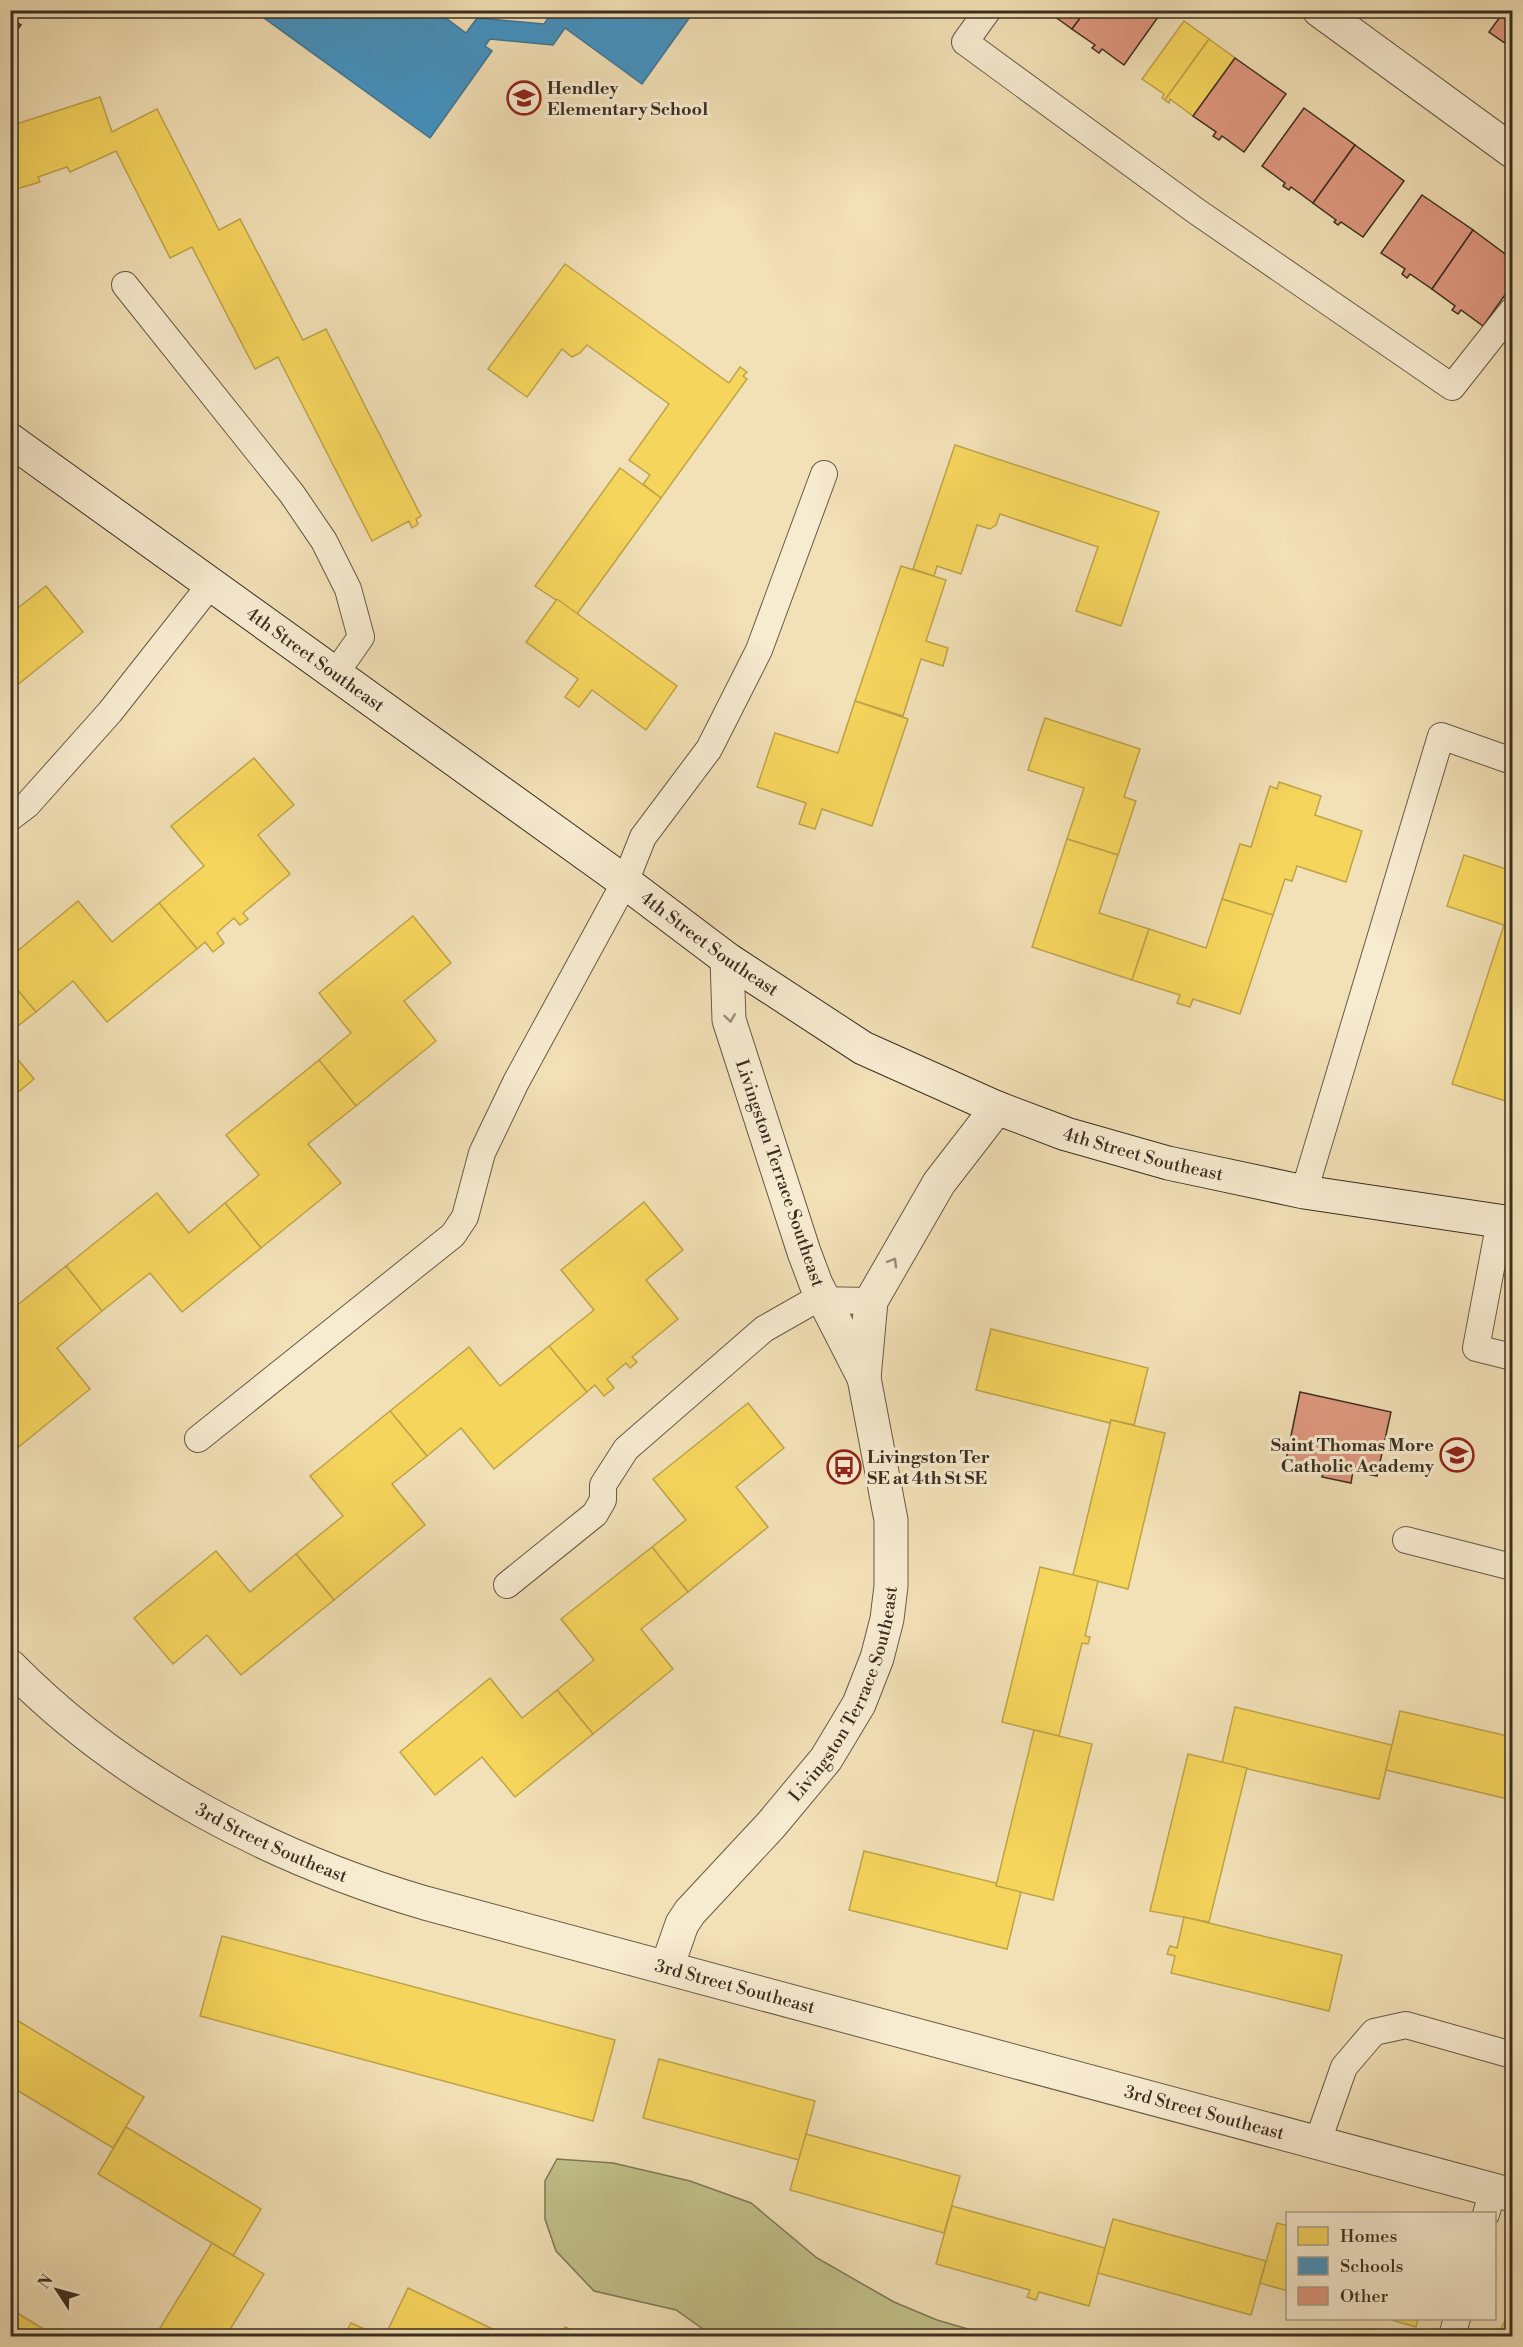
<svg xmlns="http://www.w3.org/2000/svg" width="1523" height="2347" font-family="'Libre Bodoni',serif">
  <rect width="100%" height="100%" fill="#f2e0b6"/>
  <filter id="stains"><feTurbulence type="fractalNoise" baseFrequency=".00333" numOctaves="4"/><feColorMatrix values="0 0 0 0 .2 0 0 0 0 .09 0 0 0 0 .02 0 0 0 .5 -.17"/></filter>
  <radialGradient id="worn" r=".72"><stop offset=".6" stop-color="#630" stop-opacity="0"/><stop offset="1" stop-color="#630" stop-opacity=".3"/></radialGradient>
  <!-- green -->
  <path fill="#c1c089" stroke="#7e7755" stroke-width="1.5" d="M557,2159L613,2163L690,2181L751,2203L817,2258L894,2302L937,2320L992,2336H713L676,2310L594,2291L556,2251L545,2219V2181Z"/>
  <!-- homes -->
  <g fill="#f6d55c" stroke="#bea34a" stroke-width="1.5">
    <path d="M1184,21L1209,39L1165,100L1162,98L1164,94L1142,79Z"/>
    <path d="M1209,39L1235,58L1193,116L1170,99L1169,103L1165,100Z"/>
    <path d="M100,97L112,132L157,109L219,230L240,219L303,340L326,329L421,516L416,519L418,524L412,528L409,521L372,541L278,357L255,369L192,247L170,258L116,151L70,172L67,167L38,177L40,182L10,191V126Z"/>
    <path d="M565,264L729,383L740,367L747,372L743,376L747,379L661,498L643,484L650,475L629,460L669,404L587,345L580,353L572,357L562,349L527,397L488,369Z"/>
    <path d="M955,445L1159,512L1121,626L1076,611L1098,547L1000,514L996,525L990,529L977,525L961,574L937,566L934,576L913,569Z"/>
    <path d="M620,468L661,498L577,614L535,586Z"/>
    <path d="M901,566L946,580L926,641L948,648L943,666L921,659L903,716L855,701Z"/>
    <path d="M46,586L83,632L10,691V614Z"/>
    <path d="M557,599L677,686L646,730L592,690L579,707L565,697L578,679L526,642Z"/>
    <path d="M855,701L908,719L872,826L822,809L815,829L799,824L806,803L757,787L775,733L838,753Z"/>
    <path d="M1045,718L1140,749L1124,797L1136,801L1118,855L1067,839L1084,788L1028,770Z"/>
    <path d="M254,758L294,805L258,835L290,874L243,913L248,919L240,925L234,918L217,933L224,943L213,952L205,942L197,949L159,903L204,866L171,826Z"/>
    <path d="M1279,782L1321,796L1315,815L1362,831L1346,882L1297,866L1292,881L1285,879L1273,915L1222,899L1240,844L1251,847L1270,786L1277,789Z"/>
    <path d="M1067,839L1118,855L1099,913L1149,929L1132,980L1032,947Z"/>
    <path d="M1464,855L1512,871V1103L1452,1084L1504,925L1447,906Z"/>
    <path d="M1222,899L1273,915L1240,1014L1193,999L1190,1007L1177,1003L1180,995L1132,980L1149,929L1206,948Z"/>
    <path d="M78,901L112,942L159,903L197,949L107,1022L73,981L36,1012L10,981V957Z"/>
    <path d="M413,916L451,963L404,1001L436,1041L356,1106L319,1060L351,1033L319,993Z"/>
    <path d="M10,981L36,1012L10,1032Z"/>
    <path d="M10,1050L34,1079L10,1099Z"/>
    <path d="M319,1060L356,1106L308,1144L341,1183L261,1248L225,1203L259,1175L226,1135Z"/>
    <path d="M157,1193L189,1233L225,1203L261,1248L182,1312L150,1273L102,1311L66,1266Z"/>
    <path d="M644,1202L683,1250L646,1280L678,1319L632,1357L637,1362L630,1368L626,1363L607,1379L614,1388L604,1396L595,1385L587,1392L549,1346L594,1310L561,1270Z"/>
    <path d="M66,1266L102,1311L57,1348L90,1389L10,1454V1311Z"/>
    <path d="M991,1329L1148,1368L1134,1425L1111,1420L1110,1423L976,1390Z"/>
    <path d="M549,1346L587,1392L494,1469L461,1428L427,1456L390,1411L469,1347L500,1386Z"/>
    <path d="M748,1403L784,1448L736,1487L768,1527L688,1592L652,1547L686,1520L653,1479Z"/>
    <path d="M390,1411L427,1456L392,1484L425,1525L334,1600L296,1554L343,1516L310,1476Z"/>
    <path d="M1111,1420L1165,1433L1128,1589L1073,1575Z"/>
    <path d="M652,1547L688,1592L641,1629L673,1669L593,1734L557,1690L594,1660L561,1619Z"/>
    <path d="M216,1551L250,1592L296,1554L334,1600L241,1675L207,1635L173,1664L134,1618Z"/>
    <path d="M1040,1567L1098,1581L1085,1636L1090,1637L1088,1644L1082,1643L1059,1736L1002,1722Z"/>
    <path d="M490,1678L522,1718L557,1690L593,1734L515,1797L482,1757L435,1795L400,1752Z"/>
    <path d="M1235,1707L1392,1745L1379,1799L1222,1763Z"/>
    <path d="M1400,1711L1512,1737V1800L1386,1770Z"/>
    <path d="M1034,1730L1092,1744L1053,1900L996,1886Z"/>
    <path d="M1188,1754L1247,1768L1209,1922L1150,1911Z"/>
    <path d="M864,1851L996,1883V1886L1021,1892L1007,1949L849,1910Z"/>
    <path d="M1184,1917L1342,1955L1329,2011L1171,1973L1175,1956L1167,1954L1170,1946L1177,1948Z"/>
    <path d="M222,1936L615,2040L593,2121L200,2016Z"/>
    <path d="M10,2016L144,2097L113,2148L10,2086Z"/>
    <path d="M659,2059L815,2101L799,2160L643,2118Z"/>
    <path d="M126,2127L261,2209L233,2256L98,2174Z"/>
    <path d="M806,2134L960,2176L944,2233L790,2190Z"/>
    <path d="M952,2206L1105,2248L1089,2306L1039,2292L1036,2300L1027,2297L1030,2290L936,2264Z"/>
    <path d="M1113,2219L1266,2261L1251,2315L1098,2273Z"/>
    <path d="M1277,2223L1288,2226V2291L1260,2283Z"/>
    <path d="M212,2243L264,2274L226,2336H155Z"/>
    <path d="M408,2288L507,2336H385Z"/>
    <path d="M14,2311L55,2336H10V2316Z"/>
    <path d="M1508,2314L1512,2316V2336H1498Z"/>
    <path d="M1385,2318H1418L1416,2327Z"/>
    <path d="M351,2323L380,2336H344Z"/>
    <path d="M565,2327L586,2336H561Z"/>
  </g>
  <!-- schools -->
  <path fill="#4393c3" stroke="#407592" stroke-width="1.5" d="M253,10H435L466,33L477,18L544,24L554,10H695L642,84L565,28L553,45L490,39L485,46L492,51L430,138Z"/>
  <!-- building -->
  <g fill="#df987f" stroke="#3a2e21" stroke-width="1.5">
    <path d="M10,10H20L13,20L21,25L10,39Z"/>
    <path d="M1045,10H1086L1072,29L1051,14L1049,17L1043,13Z"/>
    <path d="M1086,10H1163L1124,65L1102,49L1099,53L1092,48L1095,45L1072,29Z"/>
    <path d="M1505,10L1509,13L1512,10V48L1489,32Z"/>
    <path d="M1235,58L1286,94L1244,152L1222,136L1219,140L1213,136L1216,132L1193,116Z"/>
    <path d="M1304,108L1355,145L1313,203L1291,187L1289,190L1283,186L1285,183L1262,166Z"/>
    <path d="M1355,145L1404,181L1363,237L1341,222L1338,225L1334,222L1336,220L1313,203Z"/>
    <path d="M1422,195L1473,230L1432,289L1410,274L1407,278L1402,274L1405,269L1381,253Z"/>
    <path d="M1473,230L1512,259V285L1483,326L1461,310L1458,314L1452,310L1455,306L1432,289Z"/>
    <path d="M1300,1392L1391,1412L1377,1476L1353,1471L1351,1483L1322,1477L1324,1468L1286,1460Z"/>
  </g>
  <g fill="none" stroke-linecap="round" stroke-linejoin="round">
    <defs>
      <g id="lane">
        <path d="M988,10L965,42L1196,211L1452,387L1512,311"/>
        <path d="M125,285L292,494L324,541L348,589L361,637L335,674"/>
        <path d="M10,818L27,805L110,712L211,584"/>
        <path d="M1304,1192L1441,736L1512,761"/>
        <path d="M1500,1221L1476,1348L1512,1357"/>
        <path d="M198,1439L453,1235L465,1217L482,1153L516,1082L625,882L643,837L709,749L759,650L824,474"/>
        <path d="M1406,1540L1512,1567"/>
        <path d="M507,1585L595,1514L603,1500V1485L626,1449L764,1329L815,1300L871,1301"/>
        <path d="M1318,2141L1344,2067L1374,2032L1406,2025L1512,2055"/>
        <path d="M1486,2214L1493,2190"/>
        <path d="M1452,2336L1457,2318"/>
      </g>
      <g id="street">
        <path d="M1319,10L1512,151"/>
        <path d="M864,1378L871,1301L939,1183L997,1108"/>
        <path id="s1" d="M10,1666C123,1781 272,1858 425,1903L1512,2195"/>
        <path id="s2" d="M667,1967L682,1924L690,1912L771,1825L826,1759L859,1704L877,1658L887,1619L891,1586V1520L864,1378L816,1284L804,1252L729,1020L727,959"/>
      </g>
      <g id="secondary">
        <path id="s3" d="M10,440L625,882L727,959L863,1048L997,1108L1066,1134L1168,1163L1304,1192L1512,1223"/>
      </g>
    </defs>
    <!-- lane casing -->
    <use href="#lane" stroke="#685a46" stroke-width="28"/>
    <!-- street casing -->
    <use href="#street" stroke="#685a46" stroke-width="35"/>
    <!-- secondary casing -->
    <use href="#secondary" stroke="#3a2e21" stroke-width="35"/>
    <!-- lane -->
    <use href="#lane" stroke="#f7ebd0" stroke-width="26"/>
    <!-- street -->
    <use href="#street" stroke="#f7ebd0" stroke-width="33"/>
    <!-- secondary -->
    <use href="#secondary" stroke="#f7ebd0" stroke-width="33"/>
  </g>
  <!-- one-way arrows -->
  <defs><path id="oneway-chevron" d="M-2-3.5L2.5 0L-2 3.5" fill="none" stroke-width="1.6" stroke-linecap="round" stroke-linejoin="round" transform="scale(1.5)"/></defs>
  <g stroke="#988c78">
    <use href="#oneway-chevron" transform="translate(730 1018) rotate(82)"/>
    <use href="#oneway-chevron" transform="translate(893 1262) rotate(-60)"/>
  </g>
  <!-- icons -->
  <defs>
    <symbol id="school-ring" viewBox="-11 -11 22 22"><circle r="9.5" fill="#f7ebd0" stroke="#8f2418" stroke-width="1.5"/><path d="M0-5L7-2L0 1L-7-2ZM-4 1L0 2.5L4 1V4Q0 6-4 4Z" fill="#8f2418"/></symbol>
    <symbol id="bus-ring" viewBox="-11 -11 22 22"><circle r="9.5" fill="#f7ebd0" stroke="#8f2418" stroke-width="1.5"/><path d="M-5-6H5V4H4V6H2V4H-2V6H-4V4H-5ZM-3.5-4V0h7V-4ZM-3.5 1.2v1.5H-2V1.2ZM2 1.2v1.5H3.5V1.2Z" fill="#8f2418"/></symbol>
  </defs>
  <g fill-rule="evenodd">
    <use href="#school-ring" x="505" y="79" width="38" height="38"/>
    <use href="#school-ring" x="1438" y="1436" width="38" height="38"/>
    <use href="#bus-ring" x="825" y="1448" width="38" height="38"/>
  </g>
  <g text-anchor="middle" stroke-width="6" stroke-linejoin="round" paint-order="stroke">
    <!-- poi labels -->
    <g font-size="18" font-weight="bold" fill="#3a2e21" stroke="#f7ebd0" text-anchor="start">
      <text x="547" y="94">Hendley<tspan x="547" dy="21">Elementary School</tspan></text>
      <text x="1434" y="1451" text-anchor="end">Saint Thomas More<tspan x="1434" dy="21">Catholic Academy</tspan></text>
      <text x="867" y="1463">Livingston Ter<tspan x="867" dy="21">SE at 4th St SE</tspan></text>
    </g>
    <!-- street labels -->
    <g font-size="18" fill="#3a2e21" stroke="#f7ebd0">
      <text dy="6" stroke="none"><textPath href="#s3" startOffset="376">4th Street Southeast</textPath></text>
      <text dy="6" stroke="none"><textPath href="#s3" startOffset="862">4th Street Southeast</textPath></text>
      <text dy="6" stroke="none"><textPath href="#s3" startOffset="1348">4th Street Southeast</textPath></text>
      <text transform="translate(780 1173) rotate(71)" y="6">Livingston Terrace Southeast</text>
      <text dy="6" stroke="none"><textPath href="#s2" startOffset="332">Livingston Terrace Southeast</textPath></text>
      <text dy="6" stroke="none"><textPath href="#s1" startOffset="318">3rd Street Southeast</textPath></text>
      <text dy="6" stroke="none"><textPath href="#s1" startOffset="804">3rd Street Southeast</textPath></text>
      <text dy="6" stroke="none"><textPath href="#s1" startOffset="1290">3rd Street Southeast</textPath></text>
    </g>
  </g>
  <!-- margin -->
  <rect width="1523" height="2347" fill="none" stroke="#f2e0b6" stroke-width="36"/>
  <rect x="12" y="12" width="1499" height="2323" fill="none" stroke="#3a2e21" stroke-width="3"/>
  <rect x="18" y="18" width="1487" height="2311" fill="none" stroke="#3a2e21" stroke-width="1.5"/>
  <!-- legend -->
  <rect x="1286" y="2212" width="210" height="108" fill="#f7ebd0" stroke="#ab9f8a" stroke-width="1.5"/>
  <rect x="1298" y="2227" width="30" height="18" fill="#f6d55c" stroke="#ab9f8a" stroke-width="1.5"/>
  <text x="1340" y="2242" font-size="18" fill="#3a2e21">Homes</text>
  <rect x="1298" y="2257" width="30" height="18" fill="#4393c3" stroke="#ab9f8a" stroke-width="1.5"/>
  <text x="1340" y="2272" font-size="18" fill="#3a2e21">Schools</text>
  <rect x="1298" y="2287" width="30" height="18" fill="#df987f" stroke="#ab9f8a" stroke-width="1.5"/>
  <text x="1340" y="2302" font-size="18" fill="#3a2e21">Other</text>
  <!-- north arrow -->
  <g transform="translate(57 2290) rotate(306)" stroke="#f7ebd0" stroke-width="4.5" paint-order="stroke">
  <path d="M0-4.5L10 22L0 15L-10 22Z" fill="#3a2e21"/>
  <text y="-9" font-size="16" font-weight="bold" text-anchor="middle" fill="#3a2e21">N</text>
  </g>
  <rect width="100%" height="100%" filter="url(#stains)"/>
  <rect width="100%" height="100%" fill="url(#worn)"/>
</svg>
